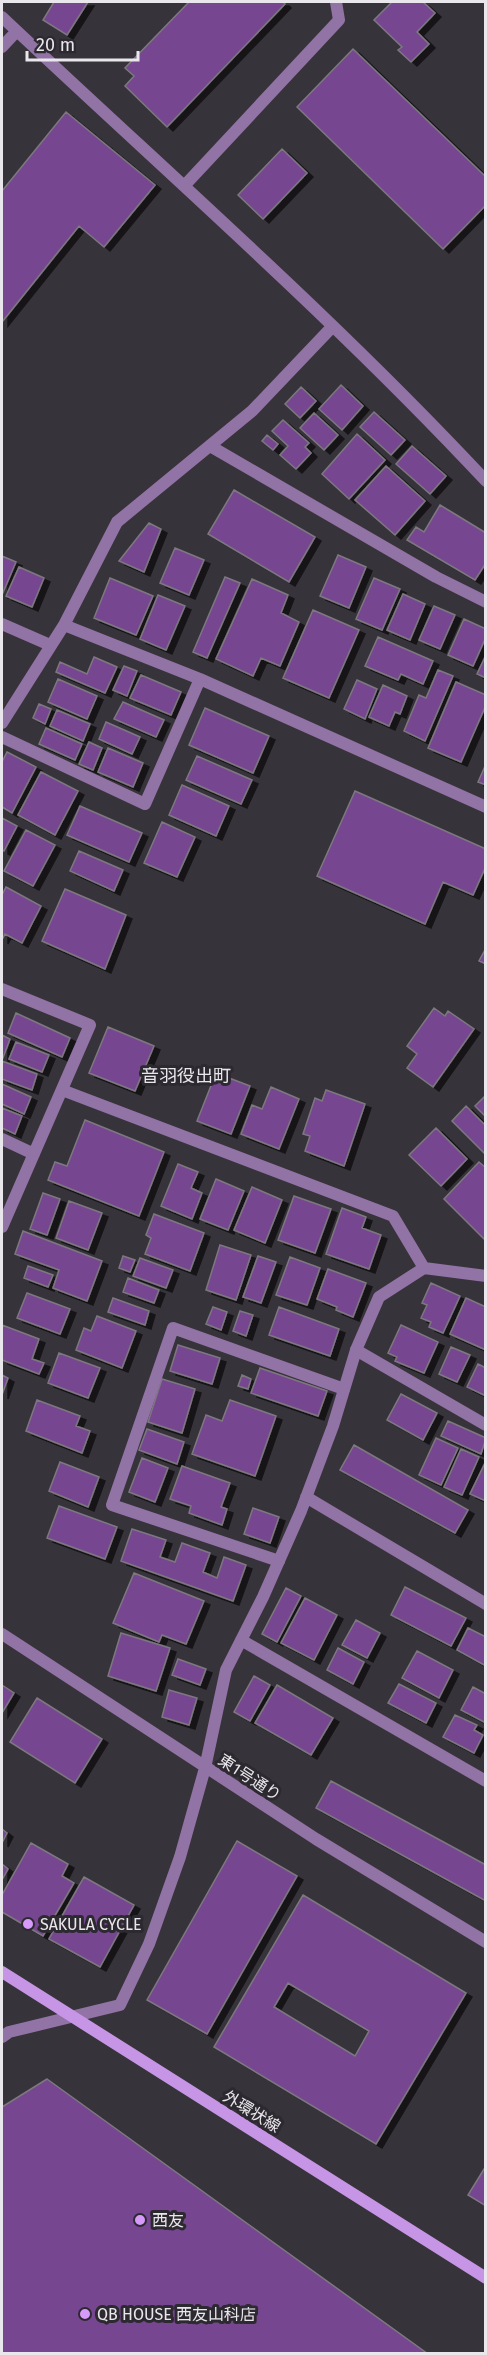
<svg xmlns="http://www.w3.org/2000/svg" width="487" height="2355" viewBox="0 0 487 2355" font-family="'Fira Sans','Noto Sans JP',sans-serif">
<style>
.building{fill:#764790;stroke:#7d7880;stroke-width:1.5;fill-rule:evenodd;filter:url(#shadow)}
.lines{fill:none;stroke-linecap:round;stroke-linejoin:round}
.lane{stroke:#9273a5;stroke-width:12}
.street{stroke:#9273a5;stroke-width:12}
.secondary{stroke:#c795e5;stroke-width:12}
.poi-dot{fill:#d69bfa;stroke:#2d2930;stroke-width:2}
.labels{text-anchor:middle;stroke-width:6;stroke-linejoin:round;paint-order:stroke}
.street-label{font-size:16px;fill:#eae7ec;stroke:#2d2930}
.poi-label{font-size:16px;fill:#eae7ec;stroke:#2d2930;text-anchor:start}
.neighbourhood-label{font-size:18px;fill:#eae7ec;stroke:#2d2930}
</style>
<defs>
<filter id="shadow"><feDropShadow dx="6" dy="4" stdDeviation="0" flood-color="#0009"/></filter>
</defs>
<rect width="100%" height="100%" fill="#37333a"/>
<path class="building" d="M54,2h34l-21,33 -24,-15z
M189,2h94l2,2 -118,123 -42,-41 9,-10 -9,-8z
M392,2h31l12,11 -18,19 12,12 -18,18 -13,-12 4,-3 -28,-27z
M353,49l133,128v28l-43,44 -146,-142z
M66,112l89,73 -51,62 -25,-21 -77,96v-131z
M282,149l25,24 -44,46 -25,-24z
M341,385l22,21 -21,24 -23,-21z
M301,387l15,14 -16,17 -15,-14z
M374,412l31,28 -14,15 -31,-28z
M314,413l24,22 -14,15 -24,-22z
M283,420l26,23 -4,4 6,6 -15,16 -16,-14 8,-9 -16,-15z
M357,434l28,26 -36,39 -27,-25z
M267,435l11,9 -5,6 -11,-9z
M412,446l34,30 -16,18 -34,-30z
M386,466l39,35 -30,34 -40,-35z
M234,490l81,47 -26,45 -81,-48z
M440,505l46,28v30l-11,17 -68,-40 9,-13 8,5z
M149,523l12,6 -17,43 -25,-11z
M175,548l29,12 -15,35 -29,-12z
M338,555l28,12 -17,41 -29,-12z
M2,556l14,6 -14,33z
M19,567l25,11 -12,29 -26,-11z
M225,577l15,6 -33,75 -14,-6z
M110,578l43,18 -17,39 -42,-17z
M374,578l26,11 -18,41 -26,-11z
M252,579l36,16 -7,18 18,9 -19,44 -19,-8 -8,18 -37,-17z
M403,594l22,10 -15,36 -23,-10z
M158,595l27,11 -19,44 -26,-11z
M434,606l21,9 -15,34 -21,-9z
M313,610l46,20 -30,68 -46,-20z
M464,619l22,10v8l-13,29 -25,-11z
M378,637l55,24 -10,23 -22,-10 -3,6 -33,-14z
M486,655v23l-9,-4z
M94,657l23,10 -12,26 -49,-21 4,-10 27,12z
M124,666l13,5 -10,25 -14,-6z
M438,670l15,6 -28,65 -21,-10 15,-36 7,3z
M141,675l40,17 -10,23 -41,-17z
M58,679l39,17 -10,23 -39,-17z
M357,680l20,9 -12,30 -21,-10z
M456,682l30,13v10l-25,57 -33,-14z
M383,685l24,11 -7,18 -5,-2 -6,14 -20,-9z
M123,702l41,18 -8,17 -42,-18z
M39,704l12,5 -6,15 -12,-6z
M205,708l64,28 -16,37 -64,-28z
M57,710l33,14 -7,17 -33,-15z
M106,722l34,15 -8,17 -33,-15z
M46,728l36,16 -7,16 -36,-16z
M89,742l13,6 -9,22 -14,-6z
M108,748l35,15 -10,24 -35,-15z
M7,752l29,15 -24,46 -10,-6v-45z
M197,756l55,24 -11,24 -55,-24z
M486,764v21l-8,-3z
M41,772l37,19 -23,44 -37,-20z
M182,785l47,21 -13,30 -47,-21z
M355,791l131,58v17l-13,29 -30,-13 -18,42 -108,-48z
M80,806l62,27 -13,29 -62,-27z
M2,818l15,8 -13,25 -2,-1z
M162,822l33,15 -18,40 -33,-14z
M26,830l29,15 -22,41 -29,-15z
M79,851l44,19 -9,21 -44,-20z
M6,887l35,19 -19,37 -17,-9 -3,6v-45z
M65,889l61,26 -21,54 -63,-28z
M486,948v16l-7,-3z
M434,1008l11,8 3,-5 26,18 -41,58 -26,-19 10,-14 -10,-8z
M16,1013l54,25 -8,19 -54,-24z
M108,1027l46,19 -19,45 -46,-18z
M2,1035l8,4 -7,19 -1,-1z
M16,1042l33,13 -7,17 -33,-13z
M2,1061l35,13 -5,16 -30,-11z
M216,1073l34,13 -19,48 -34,-13z
M2,1084l29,13 -7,17 -22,-10z
M271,1087l28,12 -20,50 -38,-15 11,-29 10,4z
M326,1090l39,14 -21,62 -39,-15 5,-15 -7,-2 12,-36 7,3z
M486,1095v22l-11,-11z
M466,1106l20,20v29l-34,-34z
M2,1108l20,8 -7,18 -13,-6z
M85,1120l79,32 -25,64 -91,-36 7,-18 12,4z
M436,1128l31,31 -26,27 -32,-31z
M479,1162l7,6v73l-42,-42z
M178,1164l20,8 -7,16 11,5 -10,26 -31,-13z
M216,1179l28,12 -16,39 -28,-11z
M252,1187l30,13 -17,43 -31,-13z
M43,1193l17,6 -13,36 -17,-6z
M294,1196l37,13 -16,44 -37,-13z
M69,1201l33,12 -14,37 -32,-12z
M342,1208l24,9 -4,11 19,7 -12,34 -43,-15z
M154,1214l50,19 -14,38 -45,-17 6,-16 -5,-3z
M23,1231l79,30 -15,40 -34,-13 6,-18 -44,-16z
M220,1245l31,10 -15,45 -30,-10z
M123,1256l12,4 -5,12 -11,-4z
M258,1256l18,6 -15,41 -18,-6z
M290,1257l30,11 -13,37 -31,-10z
M140,1258l33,12 -7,18 -33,-12z
M28,1266l25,9 -5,12 -24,-9z
M328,1269l38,14 -13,34 -17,-7 1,-3 -20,-8z
M128,1278l31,12 -5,13 -31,-11z
M431,1283l29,13 -17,37 -14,-6 2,-5 -10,-4 6,-13 -5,-2z
M27,1293l43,16 -10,25 -43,-16z
M113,1298l36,13 -4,14 -37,-13z
M466,1298l20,9v43l-36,-16z
M213,1307l14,5 -6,18 -15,-6z
M279,1307l60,22 -9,27 -61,-21z
M240,1311l13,4 -7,21 -13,-5z
M97,1316l39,15 -14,37 -46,-18 8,-22 7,3z
M2,1325l37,14 -7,20 12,4 -5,11 -37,-14z
M401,1325l37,17 -14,31 -29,-12 2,-4 -9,-4z
M178,1345l42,13 -8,26 -42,-13z
M451,1347l19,8 -13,27 -18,-8z
M59,1353l41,15 -12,30 -40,-15z
M478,1364l8,4v28l-19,-9z
M260,1368l67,23 -9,25 -67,-23z
M2,1375l6,3 -6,17z
M242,1375l9,4 -3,10 -10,-3z
M162,1379l33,10 -13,44 -34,-11z
M401,1394l36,19 -14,27 -36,-20z
M37,1400l43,16 -4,10 14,5 -8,22 -56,-22z
M230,1400l46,16 -21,60 -63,-22 14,-39 16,6z
M448,1421l38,17 -5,16 -40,-18z
M147,1429l37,13 -7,22 -38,-14z
M436,1438l22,10 -17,37 -22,-10z
M354,1445l114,65 -13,23 -115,-63z
M461,1449l18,8 -17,38 -18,-8z
M142,1458l26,10 -13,34 -26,-10z
M486,1461v40l-16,-7z
M60,1462l39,15 -11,30 -39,-16z
M182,1466l48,17 -9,24 6,2 -5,16 -33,-12 2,-7 -21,-7z
M59,1506l58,21 -12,32 -58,-21z
M253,1508l26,9 -9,26 -26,-9z
M132,1529l34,11 -6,17 15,5 7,-19 28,10 -7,19 14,6 7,-21 22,8 -13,36 -112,-40z
M134,1573l70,28 -18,43 -24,-9 -3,7 -46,-19z
M405,1587l61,31 -15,28 -60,-31z
M286,1588l15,8 -24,46 -15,-8z
M305,1598l32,17 -23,45 -33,-17z
M356,1620l24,13 -13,25 -25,-13z
M468,1628l18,9v29l-29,-16z
M121,1633l49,15 -14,43 -48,-15z
M338,1648l26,14 -11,22 -26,-14z
M417,1651l36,19 -14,28 -37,-20z
M178,1659l28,10 -6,16 -28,-10z
M254,1676l16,9 -20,36 -16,-9z
M399,1684l37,19 -10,20 -38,-20z
M2,1685l12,8 -12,20z
M277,1685l56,33 -22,37 -56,-32z
M473,1687l13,7v29l-25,-13z
M169,1690l28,8 -8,27 -27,-8z
M37,1698l65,41 -27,44 -65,-41z
M455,1715l22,10 -3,5 9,5 -9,18 -31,-16z
M331,1781l155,84v36l-170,-93z
M2,1829l5,4 -5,10z
M237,1841l60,35 -90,158 -60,-34z
M31,1843l37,21 -6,12 12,7 -31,53 -41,-24v-17z
M2,1864l6,5 -6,11z
M84,1877l50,28 -34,62 -51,-28z
M303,1895l163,98 -90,151 -162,-97zM288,1983l81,48 -14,25 -81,-49z
M47,2079l381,275h-426v-247z
M486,2166v40l-18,-11z"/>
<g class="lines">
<path class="lane" d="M356,1350l130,75
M279,1561l-167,-56 61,-177 171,61"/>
<path class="street" d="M2,17c162,153 331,300 484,464
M2,47l14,-15
M185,185l154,-165 -3,-18
M210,446l226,131 50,25
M2,624l48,21
M64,625l136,54 286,128
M2,723l62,-98 53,-103 135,-111 81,-85
M2,737l143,67 55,-125
M2,989l88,36 -88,202
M62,1090l331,126 31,52
M2,1139l32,15
M306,1497l180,107
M2,1634l314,205 170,103
M241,1640l245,141
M2,2037l7,-5 111,-27 29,-61 31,-87 25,-89 21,-98 37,-73 38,-86 32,-85 23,-76 23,-53 45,-29 62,8"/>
<path class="secondary" d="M2,1972l484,306"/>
</g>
<g class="poi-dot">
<circle cx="28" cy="1924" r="6"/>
<circle cx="140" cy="2220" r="6"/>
<circle cx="85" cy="2314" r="6"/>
</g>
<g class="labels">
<g class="street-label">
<text transform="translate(250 1777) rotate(33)" y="6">東1号通り</text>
<text transform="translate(252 2111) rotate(32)" y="6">外環状線</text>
</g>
<g class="poi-label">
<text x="40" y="1930">SAKULA CYCLE</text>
<text x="152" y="2226">西友</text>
<text x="97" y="2320">QB HOUSE 西友山科店</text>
</g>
<g class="neighbourhood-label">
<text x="186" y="1082">音羽役出町</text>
</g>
</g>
<rect width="487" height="2355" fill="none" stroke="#eae7ec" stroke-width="6"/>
<path d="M27 51v9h111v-9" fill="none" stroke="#eae7ec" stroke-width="3"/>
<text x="36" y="51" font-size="18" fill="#eae7ec" stroke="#2d2930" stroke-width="4.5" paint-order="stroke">20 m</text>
</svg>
